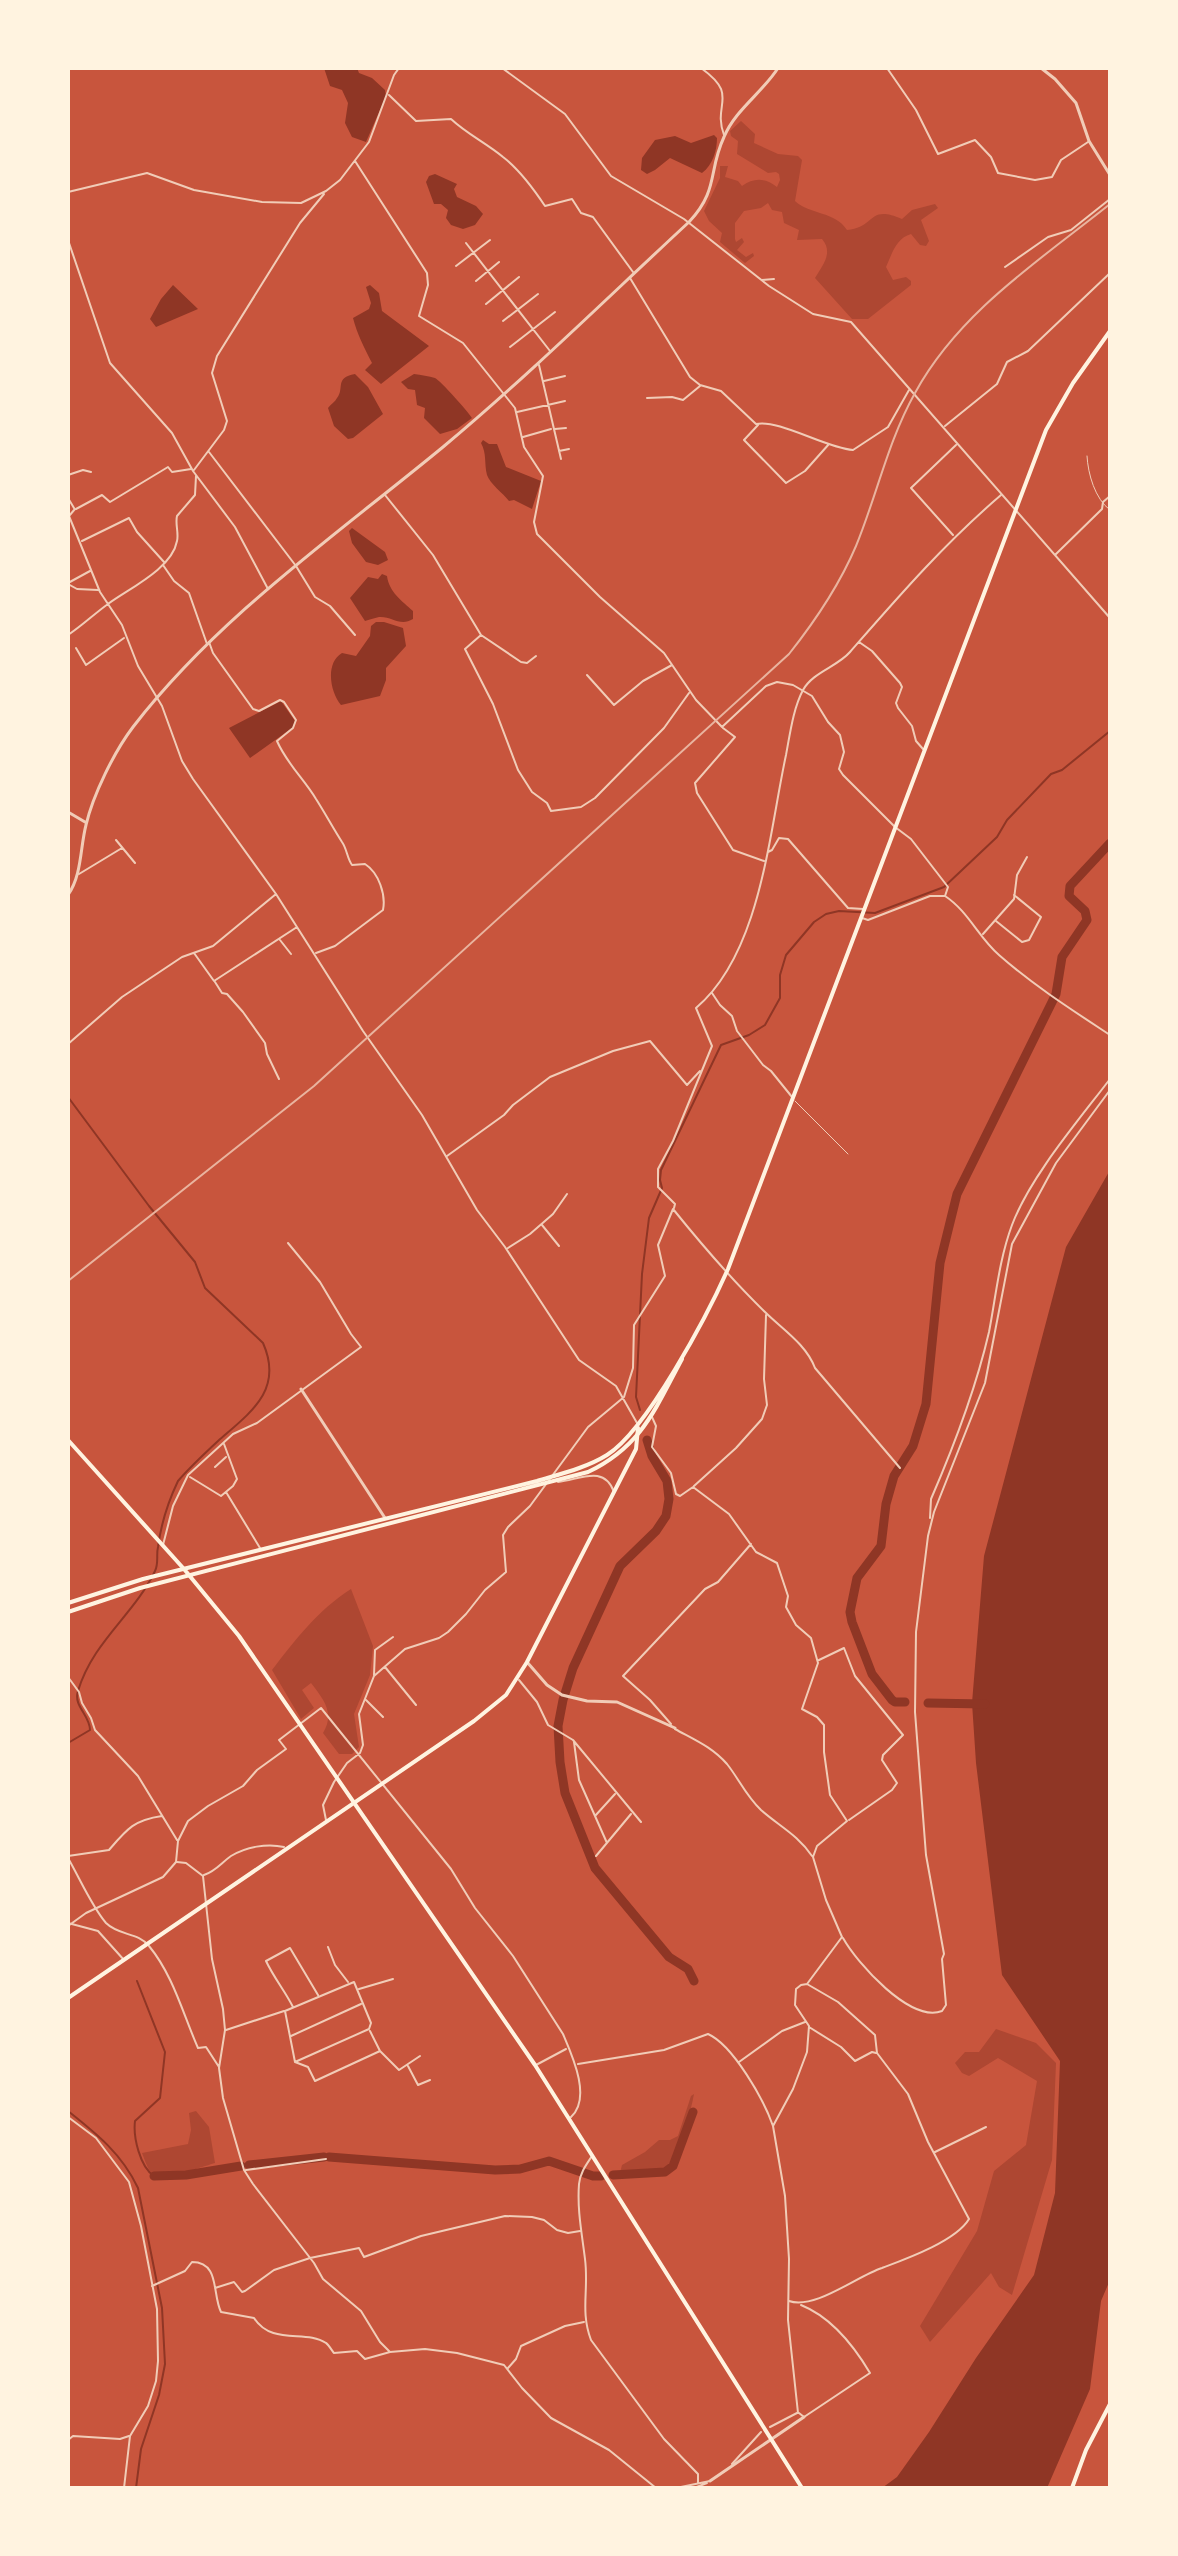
<svg xmlns="http://www.w3.org/2000/svg" width="1178" height="2556" viewBox="0 0 1178 2556" font-family="'Crimson Pro',serif">
<style>
.green{fill:#ae4732}
.water{fill:#8f3625}
.lines{fill:none;stroke-linecap:round;stroke-linejoin:round}
.stream{stroke:#8f3625;stroke-width:2}
.river{stroke:#8f3625;stroke-width:9}
.service{stroke:#f1ccb7;stroke-width:1}
.minor{stroke:#f1ccb7;stroke-width:2}
.tertiary{stroke:#f1ccb7;stroke-width:3}
.primary{stroke:#fff3e0;stroke-width:4}
.trunk{stroke:#fff3e0;stroke-width:4}
.rail{stroke:#e9b49f;stroke-width:2}
</style>
<rect width="100%" height="100%" fill="#c8553d"/>
<path class="green" d="M741,121l14,13 -1,9 24,11 20,2 4,4 -7,41c15,14 40,10 52,29 29,-2 20,-26 55,-11l10,-9 23,-6 3,4 -17,12 8,21 -3,5 -6,-1 -9,-11c-15,4 -19,20 -25,33l7,13 13,-3 5,4v4l-43,34h-16l-37,-41c7,-12 19,-25 7,-39l-25,1 2,-10 -15,-7 -2,-11 -10,-2 -4,-7 -7,5 -17,3 -9,12v16l1,3 6,-4 2,4 -7,8 9,7 7,-4 1,3 -9,7 -25,-21 2,-9 -13,-12 -5,-10 16,-33v-12h8l-3,11 13,4 4,5c12,-9 24,-8 35,1l3,-7 -1,-6 -3,-2 -8,1 -31,-19 1,-13 -7,-5 -1,-5z
M351,1589l22,57 -3,29 -16,39 5,33 -7,7h-13l-16,-21c12,-20 1,-33 -12,-50l-9,7 12,18 -13,11 -29,-49c23,-30 46,-60 79,-81z
M996,2029l40,14 20,20 -4,97 -40,135 -13,-8 -8,-14 -61,69 -10,-16 57,-95 17,-60 32,-26 11,-64 -39,-23 -29,18 -7,-3 -7,-10 10,-11h14z
M694,2094c-3,17 -17,72 -34,77 -12,3 -28,1 -40,2l2,-8 23,-13 14,-12h11l8,-4 13,-40z
M196,2111l13,16 6,36c-13,4 -54,19 -65,8 -3,-4 -6,-13 -8,-18l46,-9 3,-14 -2,-17z"/>
<path class="water" d="M324,68h33l2,5 13,5 13,12 1,6 -20,46 -14,-5 -7,-14 3,-20 -6,-13 -12,-4z
M714,135l3,3c0,12 -4,27 -15,35l-32,-15 -15,12 -8,4 -6,-4 1,-12 13,-18 20,-4 16,7z
M435,174l22,10 -3,5 3,8 19,9 7,8 -8,11 -12,4 -12,-4 -5,-7 2,-8 -7,-6h-7l-8,-22 3,-6z
M173,285l25,24 -42,18 -6,-8 11,-20z
M370,285l9,8 3,18 47,35 -48,38 -16,-14 7,-7c-8,-16 -15,-29 -19,-45l16,-9 2,-6 -5,-16z
M355,374l13,13 15,27 -30,24 -5,1 -14,-13 -6,-18c3,-4 7,-6 9,-10 8,-10 -3,-20 18,-24z
M414,374c7,1 15,2 21,4 5,2 35,36 37,40l-15,11 -17,5 -16,-16 1,-10 -8,-3 -2,-15 -7,-1 -7,-7z
M483,440l6,4h8l9,23 35,14 -9,28 -18,-9 -5,1c-6,-8 -19,-17 -22,-26 -3,-12 0,-21 -6,-32z
M352,528l33,24 3,8 -10,5 -12,-3 -14,-19 -3,-12z
M382,574l5,2c2,16 15,25 26,35v8c-13,8 -21,-3 -34,-2 -5,1 -10,3 -14,4l-15,-23 18,-21 10,2z
M376,622h8l19,6 3,18 -20,22v12l-6,16 -39,9c-11,-13 -16,-42 1,-52l14,3 14,-20 1,-10z
M281,701l14,20 -3,7 -42,30 -21,-30z
M1110,1170v1110l-9,21 -11,88 -43,99h-165l15,-11 32,-45 47,-74 58,-83 21,-82 5,-132 -58,-86 -26,-212 -4,-60 12,-147 82,-309z"/>
<g class="lines">
<path class="stream" d="M68,1097l81,109 46,56 10,26 58,55c21,47 -13,70 -45,98 -14,13 -28,26 -40,40 -10,21 -17,43 -20,66 -2,8 1,16 -3,24 -21,44 -62,70 -77,120 -5,15 12,24 12,39l-22,13
M640,1410l-4,-13 6,-123 7,-56 13,-30 -2,-8 1,-10 60,-125 28,-10 16,-10 15,-27v-23l6,-20 28,-33 12,-8 13,-3 36,2 69,-26 53,-50 10,-17 44,-46 11,-4 48,-39
M137,1981l28,71 -5,46 -25,23c-2,16 5,46 19,55
M68,2111c29,23 54,43 70,77l24,120 3,56 -6,31 -18,54 -5,39"/>
<path class="river" d="M647,1440l5,16 15,25 2,18 -3,17 -10,15 -36,35 -47,102 -10,32 -5,26 2,36 5,31 30,75 74,89 19,12 6,12
M905,1702h-10l-3,-2 -20,-26 -20,-52 -2,-10 7,-34 24,-32 5,-42 8,-28 19,-30 13,-42 14,-141 17,-69 99,-200 6,-37 25,-37 -2,-9 -16,-15 1,-10 40,-43
M928,1703l57,1
M329,2157l166,13 25,-1 29,-8 44,15h8
M249,2165l75,-8
M613,2175l52,-3 8,-6 20,-54
M154,2176l32,-1 55,-9"/>
<path class="service" d="M1087,456c1,18 8,43 23,54
M795,1101l53,53"/>
<path class="minor" d="M502,68l63,46 46,62 73,43 85,67 44,28 38,8 259,296
M701,68c39,28 11,35 23,67
M887,68l29,42 22,44 37,-14 16,17 7,16 37,7 17,-3 9,-17 27,-18
M389,95l27,26 35,-2c16,15 35,24 52,38 17,13 30,31 42,49l27,-7 9,14 12,4 40,55
M355,161l72,112 1,12 -9,31 44,27 52,65 9,39 19,29 -9,46 3,12 63,63 64,56 32,47 26,27 44,-41 11,-4 16,3 19,11 16,26 12,13 4,17 -5,17 4,6 52,52 16,12 37,48 -3,9
M68,192l79,-19 47,17 68,12 39,1 25,-12 14,-11 29,-38 25,-67 5,-7
M68,240l42,123 62,70 21,38 42,56 33,62
M466,243l84,108
M456,266l34,-26
M1005,267l43,-30 23,-7 39,-31
M630,278l60,99 10,8 21,6 35,33c23,-5 70,24 97,26l35,-23 21,-37
M762,280l12,-1
M476,281l23,-19
M486,304l33,-27
M503,321l35,-27
M510,347l45,-35
M539,365l22,94
M544,381l21,-5
M647,398l25,-1 11,3 17,-14
M517,412l48,-11
M758,425l-14,15 42,43 19,-12 24,-27
M945,426l52,-42 10,-22 21,-11 82,-78
M555,429l11,-1
M523,437l28,-8
M559,451l10,-2
M209,452l87,114 19,31 15,9 25,29
M194,470l30,-40 3,-9 -15,-48 5,-17 83,-133 24,-29
M68,475l15,-5 8,2
M385,495l48,60 48,80 -16,14 28,55 25,66 14,22 15,11 4,8 30,-4 14,-9 69,-70 25,-35
M68,498l6,10
M75,509l-6,7 31,76 22,33 16,41 24,40 20,55 11,18 83,115 87,137 59,84 55,95 28,37 74,113 37,26 21,37
M76,509l26,-14 8,7 58,-35 4,5 19,-3
M953,535l-42,-47 45,-43
M82,541l47,-23 8,14 27,30
M1056,554l46,-45 1,-7 7,-6
M163,565l11,16 15,12 18,51
M68,583l22,-12
M68,584l9,5 21,1
M68,635c15,-10 26,-21 40,-31 20,-15 64,-35 69,-63 2,-8 -2,-17 0,-25l18,-21 1,-19
M481,635l40,27 6,1 9,-7
M209,642l4,11 40,56 6,2 21,-11 4,2 12,18 -3,8 -16,13c10,23 27,38 39,58 9,14 17,29 26,43 5,7 5,16 10,23l13,-1c14,9 21,31 18,46l-48,36 -19,7
M859,642l13,9 28,32 2,4 -6,16 2,5 14,18 4,15 7,8
M76,648l10,17 38,-27
M587,675l27,30 29,-24 29,-16
M723,728l12,9 -40,46 2,10 36,57 31,11
M116,840l19,23
M768,852l4,-2 7,-12 9,1 60,69 15,1
M79,874l43,-26
M862,918l6,2 62,-24h15c23,15 34,42 54,59 34,30 73,55 111,80
M996,921l26,21 7,-2 12,-23 -27,-22
M983,934l31,-35 3,-24 10,-18
M280,940l11,14
M194,953l20,28 83,-54
M215,982l7,11 5,1 16,18 22,31 2,11 12,25
M712,993l8,12 12,11 5,15 26,34 8,6 21,26
M68,1044l54,-47 60,-40 31,-11 63,-52
M447,1156l57,-41 9,-10 37,-28 63,-26 37,-10 37,44 13,-14
M674,1208l1,-4 -17,-17v-18l15,-28 39,-95 -16,-38c65,-55 73,-175 90,-253 4,-21 7,-46 17,-65 10,-18 34,-23 47,-38 49,-56 94,-108 151,-157
M542,1225l17,21
M508,1248l22,-14 23,-20 14,-20
M652,1417l4,9 -4,21 19,26 5,21 4,2 13,-9 36,27 27,38 21,11 11,33 -2,11 10,18 15,13 7,25 -16,46 15,8 7,8v27l6,43 17,26 -30,25 -4,11 13,43 16,37 -35,47 -6,1 -5,4 -1,16 14,21 -2,26 -14,37 -20,37 12,70 4,63 -1,61 10,93
M215,1467l11,-10
M190,1477l31,19 12,-10 4,-7 -13,-35
M558,1482c21,-2 46,-18 56,10
M694,1486l42,-38 26,-29 5,-14 -3,-26 2,-64
M226,1492l34,56
M930,1518l1,-19c23,-53 45,-111 58,-167 7,-36 10,-72 23,-107 18,-48 66,-104 98,-146
M163,1545l10,-39 15,-31 45,-41 24,-11 104,-76 -10,-13 -31,-52 -32,-39
M819,1660l25,-12 11,28 48,59 -20,20 -1,5 15,23 -5,7 -43,30
M385,1667l31,38
M374,1675l1,-25 18,-13
M68,1677l11,15 3,11 9,15 4,12 43,46 39,64
M519,1680l18,22 11,23 25,15 68,82
M366,1700l17,17
M671,1724l-21,-24 -27,-24 82,-87 13,-7 33,-38
M675,1729c20,11 37,18 52,35 12,15 19,32 34,46 18,16 37,25 51,46
M574,1742l5,38 28,63
M595,1816l20,-22
M326,1820l-3,-15 11,-23 13,-19 13,-10 3,-8 -4,-31 15,-38 31,-27 34,-11 9,-6 18,-18 19,-24 21,-18 -3,-37 5,-8 22,-21 58,-79 36,-30 9,-29 1,-43 31,-49 -7,-31 15,-36c29,36 59,71 92,103 17,17 41,32 50,56l85,100
M68,1856l41,-6c18,-21 25,-30 53,-34
M596,1856l35,-42
M68,1858c11,19 24,49 38,65 13,13 32,9 43,23 24,29 34,68 49,102l8,-1 13,20
M177,1862l9,1 17,13 9,83 11,50 2,21 -6,38 4,30 21,72 9,14 61,79 9,16 38,32 19,31 10,10
M204,1875c12,-4 17,-12 27,-19 15,-9 36,-13 53,-9
M68,1923l30,8 26,29
M68,1926l18,-13 77,-36 13,-15 2,-21 10,-20 20,-15 35,-20 14,-16 29,-21 -7,-9 42,-32 130,161 24,39 38,48 50,78c9,21 29,64 8,83
M843,1938c14,25 67,85 99,73l4,-6 -4,-46 2,-5 -18,-99 -11,-143 1,-80 12,-96 6,-24 51,-129 27,-139 44,-81 54,-73
M328,1947l7,18 13,17
M354,1982l17,41 -2,6 -74,33 -10,-51z
M359,1989l34,-10
M293,2007c-8,-16 -19,-29 -27,-46l24,-13 28,47
M809,2027l32,20 14,14 17,-9 4,1
M226,2030l58,-19
M370,2031l10,20 19,19 21,-14
M291,2036l70,-32
M295,2062l13,5 7,14 65,-30
M739,2062l43,-31 23,-9
M578,2064l86,-14 44,-16c25,11 56,66 65,92
M536,2065l30,-16
M408,2066l10,19 12,-5
M68,2117l28,21 33,44 12,44 16,83 1,52 -2,20 -8,25 -18,30 -6,52
M935,2152l51,-25
M592,2156c-6,9 -12,17 -13,28 -2,26 3,50 6,75 4,31 -5,52 6,81l73,99 34,35v9
M246,2170l80,-11
M152,2286l33,-15 7,-9c28,0 20,32 29,50l33,6c18,28 52,11 72,25 2,1 7,9 8,10l23,-2 8,8 25,-7 35,-3 32,4 47,12 18,23 29,30 58,32 47,38
M215,2288l19,-6 8,10 3,-1 29,-21 36,-12 49,-10 5,9 57,-21 84,-20 27,1 12,3 13,10 11,3 12,-2
M789,2301c26,9 68,-25 93,-33 24,-9 74,-27 87,-49l-41,-77 -20,-48 -31,-41 -2,-18 -37,-33 -31,-18
M508,2368l8,-9 5,-13 44,-20 19,-4
M799,2413l5,4 66,-44c-16,-27 -39,-56 -69,-68
M770,2427l27,-14
M68,2440l5,-4 47,3 9,-3
M732,2464l29,-32
M676,2488l34,-7
M694,2488l13,-5"/>
<path class="tertiary" d="M1041,68l14,11 21,24 13,38 21,34
M68,812l17,10
M68,895c14,-20 12,-47 18,-70 7,-30 28,-73 47,-98 86,-111 202,-191 310,-280 85,-71 164,-149 246,-225 30,-32 19,-51 35,-85 11,-27 39,-45 54,-69
M301,1389l84,129
M527,1662l20,23 15,10 25,6 30,1 58,26
M710,2481l94,-64"/>
<path class="primary" d="M68,1440l116,129
M68,1998l406,-277 32,-26 21,-33 109,-213 2,-21
M1072,2488l14,-38 24,-46"/>
<path class="trunk" d="M184,1569l55,67 296,429 267,423
M68,1603l75,-24 394,-98c23,-7 49,-13 70,-26 40,-25 101,-141 121,-186l318,-839 27,-47 37,-52
M68,1612l72,-24 448,-116c54,-26 67,-63 94,-113"/>
<path class="rail" d="M68,1281l246,-195 475,-432c27,-34 50,-68 67,-108 21,-51 32,-105 59,-153 44,-81 125,-133 195,-189"/>
</g>
<rect width="1178" height="2556" fill="none" stroke="#fff3e0" stroke-width="140"/>
</svg>
